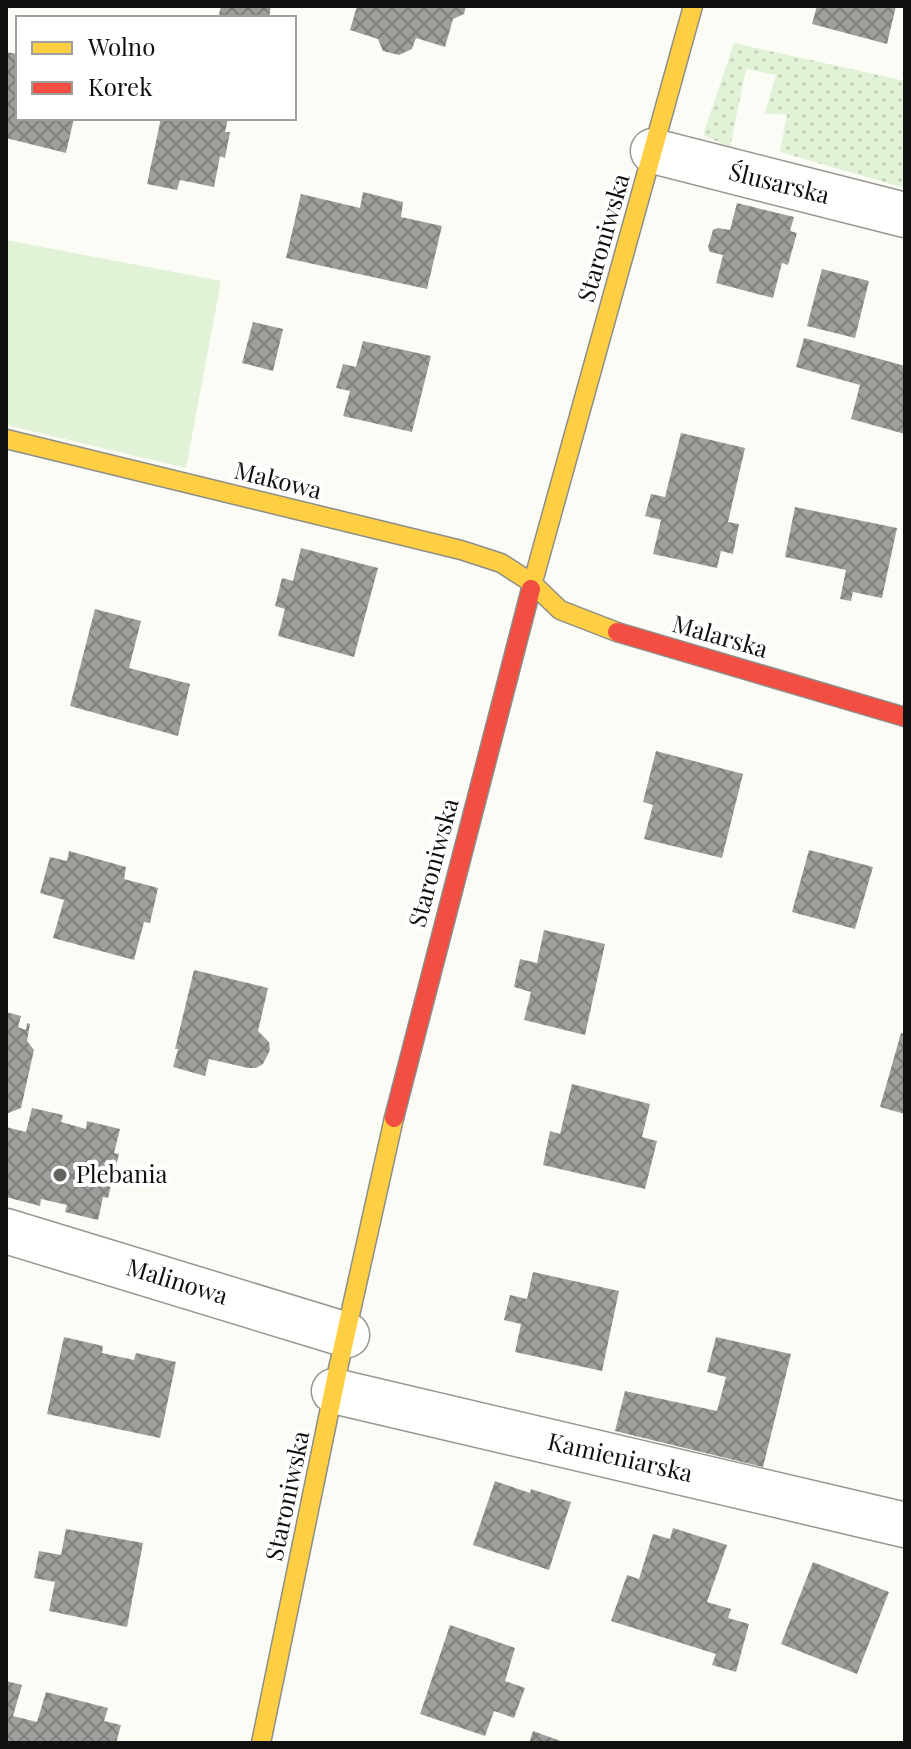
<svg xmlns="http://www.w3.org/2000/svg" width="911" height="1749" viewBox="0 0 911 1749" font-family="'Playfair Display',serif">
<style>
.grass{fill:url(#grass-dots)}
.garden{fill:#e1f2d6}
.building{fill:url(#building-cross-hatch)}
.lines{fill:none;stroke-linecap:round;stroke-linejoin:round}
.street-casing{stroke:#969694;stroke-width:47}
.slow-casing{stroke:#8d8d8a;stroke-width:21}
.jam-casing{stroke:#8d8d8a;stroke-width:21}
.street{stroke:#fffffe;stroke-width:44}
.slow{stroke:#ffcf43;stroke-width:18}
.jam{stroke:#f24e42;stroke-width:18}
.poi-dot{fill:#636360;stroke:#fff;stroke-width:3}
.labels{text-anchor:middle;stroke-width:8;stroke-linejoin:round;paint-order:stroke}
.street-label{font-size:24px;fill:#101010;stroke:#fff}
.poi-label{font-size:24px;fill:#101010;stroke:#fff;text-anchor:start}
</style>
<defs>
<pattern id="grass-dots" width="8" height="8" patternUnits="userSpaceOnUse" patternTransform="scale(2)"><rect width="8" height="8" fill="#e1f2d6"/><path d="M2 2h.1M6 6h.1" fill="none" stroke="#c0ceb7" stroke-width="1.8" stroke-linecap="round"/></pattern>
<pattern id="building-cross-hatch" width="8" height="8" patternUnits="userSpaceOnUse" patternTransform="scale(2)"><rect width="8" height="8" fill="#a09e9b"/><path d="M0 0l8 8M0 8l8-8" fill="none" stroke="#817f7d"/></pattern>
</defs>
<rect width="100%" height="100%" fill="#fcfcf6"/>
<path class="grass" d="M734,43l171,38v107l-125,-36 7,-37 -22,-2 11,-38 -30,-6 -16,78 -27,-12z"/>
<path class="garden" d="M6,240l215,41 -35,187 -180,-43z"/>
<path class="building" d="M221,6h50l-2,12h-51z
M357,6h109l-2,8 -11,5 -8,28 -29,-9 -4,11 -13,6 -16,-4 -5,-12 -28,-9z
M817,6h79l-9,38 -75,-20z
M6,52l12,2v64h56l-8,35 -60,-15z
M161,118h67l-3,14h5l-5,26 -5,-2 -6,31 -34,-7 -3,10 -30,-6z
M363,192l40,10 -2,15 41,9 -15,63 -141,-31 15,-64 59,14z
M737,203l57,14 -4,14 7,2 -9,32 -6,-2 -9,35 -57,-15 7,-28 -13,-3 -2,-5 5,-17 5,-2 12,2z
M822,269l47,12 -14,57 -48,-12z
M253,322l30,7 -10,42 -31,-8z
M804,338l101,28v68l-54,-15 9,-34 -64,-18z
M363,341l68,15 -19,76 -69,-16 7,-25 -14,-3 7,-24 13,3z
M681,433l64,15 -17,74 11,2 -6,30 -12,-3 -4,17 -64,-14 8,-34 -16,-4 6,-22 14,3z
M795,507l102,21 -15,70 -29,-6 -2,9 -11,-2 6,-29 -61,-13z
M301,548l77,20 -24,89 -76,-21 7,-27 -10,-3 7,-28 11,3z
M95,609l46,12 -12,47 61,16 -12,52 -108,-30z
M656,751l87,23 -21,84 -78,-19 9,-34 -10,-3z
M809,850l64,17 -18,62 -63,-17z
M69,851l57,16 -2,12 34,9 -8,35 -6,-1 -10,38 -81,-22 11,-38 -24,-7 10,-36 17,4z
M544,930l61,14 -20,91 -61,-15 7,-28 -17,-5 6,-28 17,4z
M194,970l74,18 -10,43 11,11 1,8 -7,14 -7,4h-8l-39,-9 -4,17 -32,-9 5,-18h-3z
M6,1012l15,4 -3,11 8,3 1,-7 3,1 -3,17 7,9 -13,58 -15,6z
M901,1033l4,1v80l-25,-7z
M572,1084l78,20 -8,33 15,4 -12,48 -102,-24 7,-34 10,3z
M32,1108l31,7 -2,7 25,7 1,-8 33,8 -6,24 5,1 -11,44 -5,-1 -5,23 -33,-8 2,-7 -26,-6 -1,7 -34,-9v-70l20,5z
M533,1272l86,19 -17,80 -87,-19 6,-28 -17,-4 6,-25 17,4z
M64,1337l39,9 -1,7 32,7 2,-7 40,9 -16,76 -113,-24z
M716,1337l75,17 -28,113 -148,-36 10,-40 92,20 9,-34 -19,-5z
M495,1481l35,12 1,-4 40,13 -22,68 -76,-25z
M673,1528l54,17 -20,57 24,7 -3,9 21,6 -13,48 -24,-7 4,-11 -105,-33 16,-46 12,4 14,-45 17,5z
M66,1529l77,14 -16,84 -78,-16 6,-29 -21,-4 5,-27 22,4z
M813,1562l76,30 -32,82 -76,-30z
M450,1625l65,23 -10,33 20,7 -11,30 -20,-7 -9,25 -65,-22z
M6,1681l16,4 -9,31 24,6 9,-30 62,16 -4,13 17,4 -5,18h-110z
M533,1731l33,12h-37z"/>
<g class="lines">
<defs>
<path id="street" d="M653,151l252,64
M6,1231l341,104
M334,1391l571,134"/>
<path id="slow" d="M6,439l455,111 40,13 31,20 28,27 57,22
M531,589l162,-583
M261,1743l77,-374 56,-251"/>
<path id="jam" d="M617,632l288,85
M394,1118l137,-529"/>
</defs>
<use href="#street" class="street-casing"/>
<use href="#slow" class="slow-casing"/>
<use href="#jam" class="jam-casing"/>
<use href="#street" class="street"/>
<use href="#slow" class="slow"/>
<use href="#jam" class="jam"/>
</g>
<circle class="poi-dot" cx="60" cy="1175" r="8"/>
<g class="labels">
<g class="street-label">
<text transform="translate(779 184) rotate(14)" y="8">Ślusarska</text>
<text transform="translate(604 238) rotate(-74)" y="8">Staroniwska</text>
<text transform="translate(278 481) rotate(14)" y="8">Makowa</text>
<text transform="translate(720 637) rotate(16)" y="8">Malarska</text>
<text transform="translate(434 863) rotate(-75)" y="8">Staroniwska</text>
<text transform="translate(177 1282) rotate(17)" y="8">Malinowa</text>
<text transform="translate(620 1458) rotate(13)" y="8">Kamieniarska</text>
<text transform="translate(288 1496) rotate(-78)" y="8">Staroniwska</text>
</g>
<g class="poi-label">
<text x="76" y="1183">Plebania</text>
</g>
</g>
<rect width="911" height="1749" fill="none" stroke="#101010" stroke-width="16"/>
<rect x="16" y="16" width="280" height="104" fill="#ffffff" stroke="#9f9f9f" stroke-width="2"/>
<rect x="32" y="42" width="40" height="12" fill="#ffcf43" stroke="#9f9f9f" stroke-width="2"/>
<text x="88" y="56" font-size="24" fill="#101010">Wolno</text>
<rect x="32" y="82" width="40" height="12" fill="#f24e42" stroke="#9f9f9f" stroke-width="2"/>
<text x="88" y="96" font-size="24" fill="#101010">Korek</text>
</svg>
